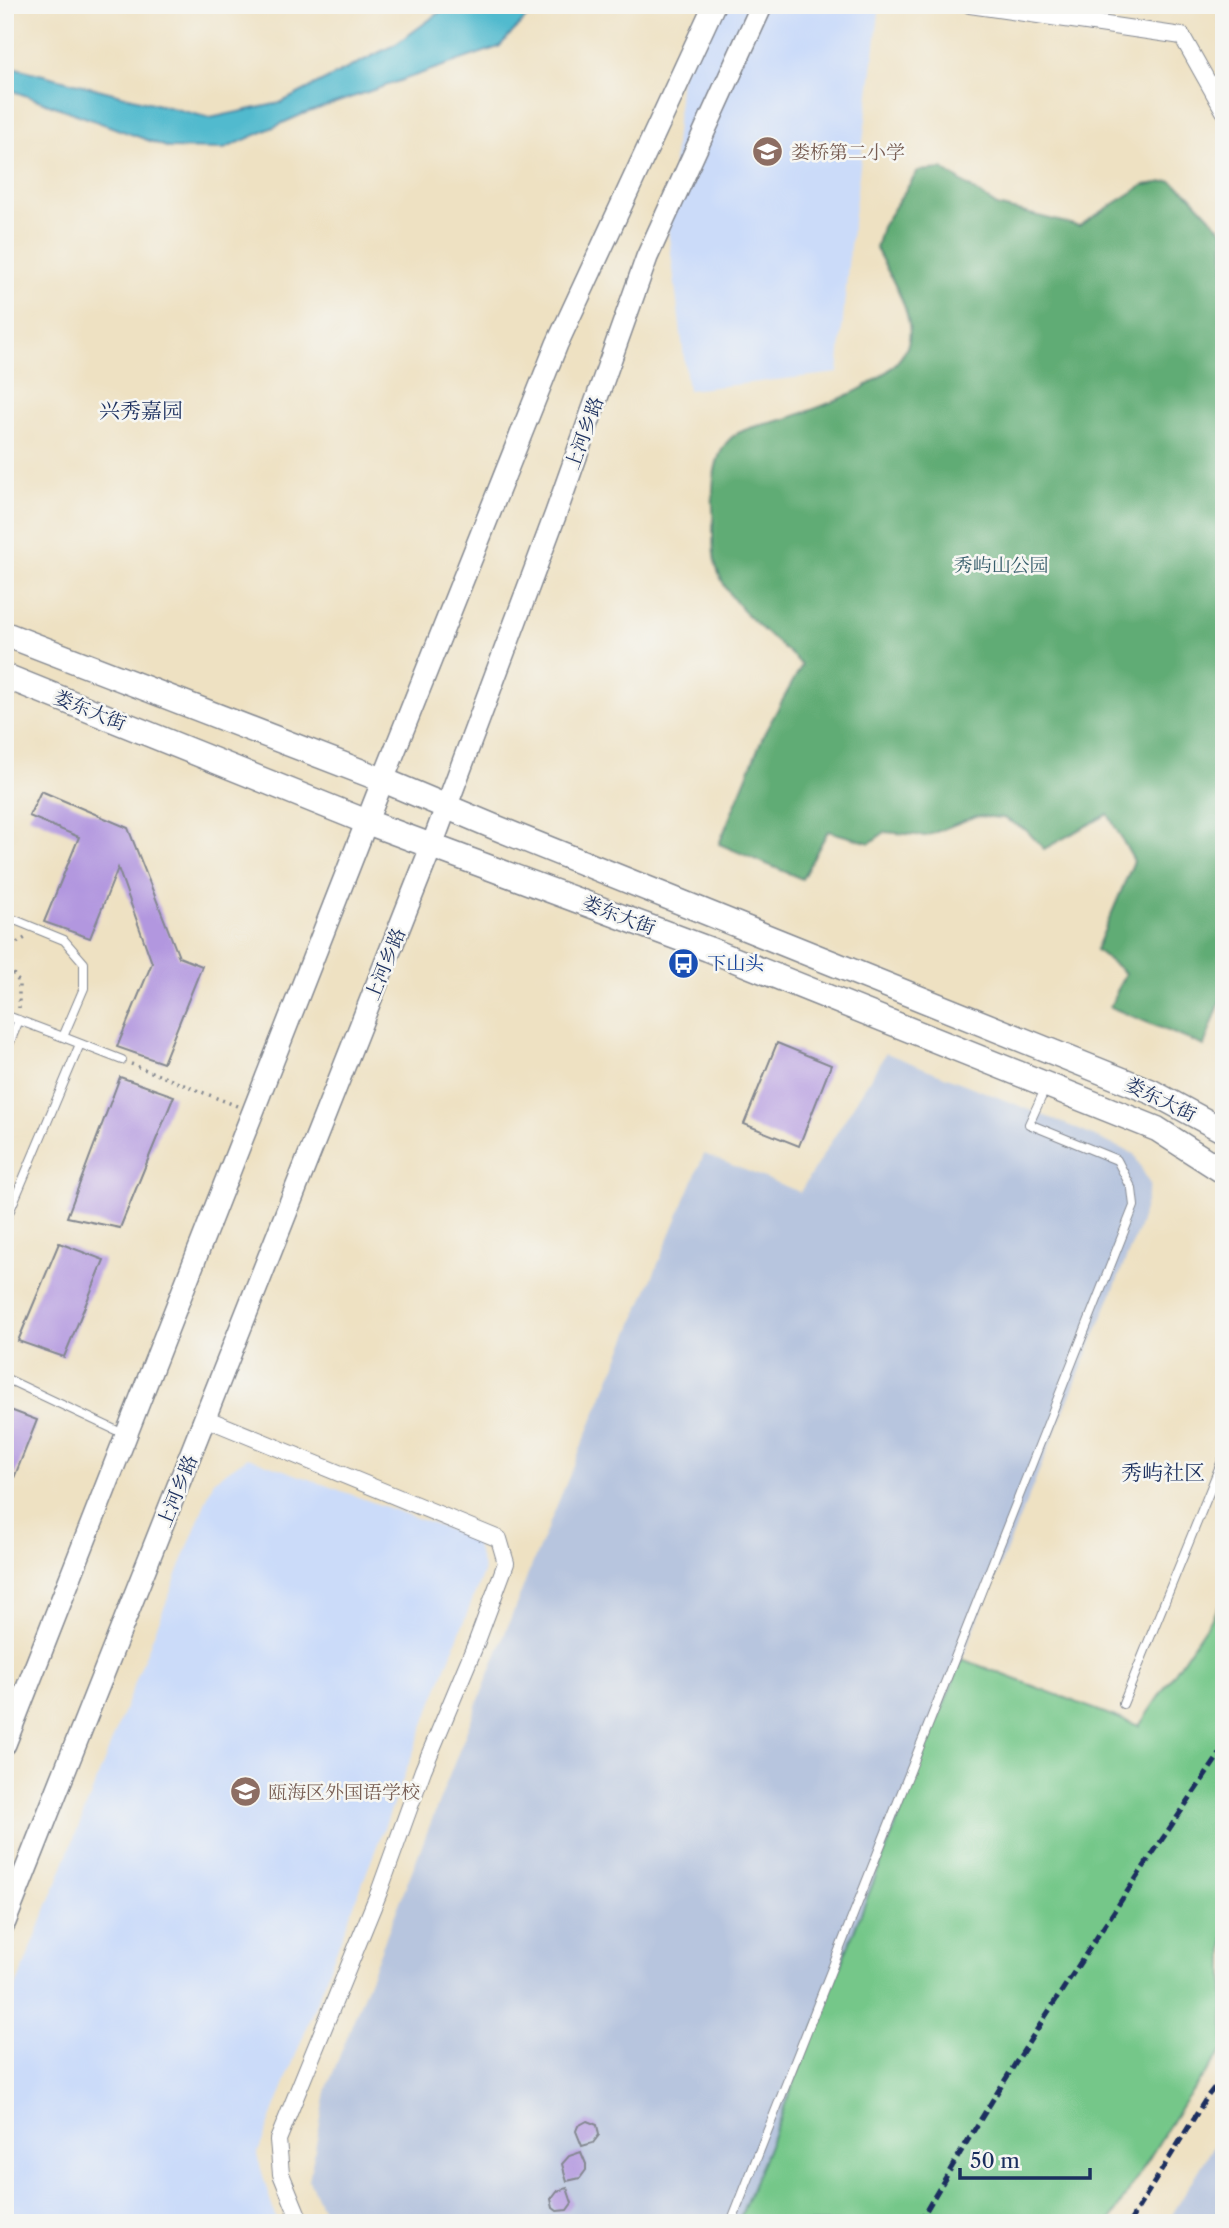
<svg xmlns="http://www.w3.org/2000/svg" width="1229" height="2228" viewBox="0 0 1229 2228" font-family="'Libre Caslon Text','Noto Serif SC',serif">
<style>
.built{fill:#cbdbf9}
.industrial{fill:#b7c5de}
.green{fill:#75c789;stroke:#487b74;stroke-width:2}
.forest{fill:#60ac75;stroke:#3e6e6a;stroke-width:2}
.water{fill:#51bace;stroke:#367496;stroke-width:2}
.building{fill:#b297df}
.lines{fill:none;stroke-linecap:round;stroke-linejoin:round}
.service-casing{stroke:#848890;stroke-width:10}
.minor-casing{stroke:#848890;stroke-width:18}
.secondary-casing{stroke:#848890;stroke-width:24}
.primary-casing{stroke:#848890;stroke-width:27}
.path{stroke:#848890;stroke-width:3.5;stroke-dasharray:2 5;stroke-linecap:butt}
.service{stroke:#fff;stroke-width:8}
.minor{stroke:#fff;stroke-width:16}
.secondary{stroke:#fff;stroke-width:21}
.primary{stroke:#fff;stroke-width:24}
.rail{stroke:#1b2f5e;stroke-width:5;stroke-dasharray:10 5;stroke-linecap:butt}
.labels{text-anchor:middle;stroke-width:5;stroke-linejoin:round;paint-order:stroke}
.education-label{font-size:19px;fill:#785e54;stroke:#f6f6f2;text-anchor:start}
.street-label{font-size:19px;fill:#1b2f5e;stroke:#f6f6f2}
.park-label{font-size:19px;fill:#365d6b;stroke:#f6f6f2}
.transit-label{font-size:19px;fill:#164399;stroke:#f6f6f2;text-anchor:start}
.neighbourhood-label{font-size:21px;fill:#1b2f5e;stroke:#f6f6f2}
</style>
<rect width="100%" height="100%" fill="#f6f6f2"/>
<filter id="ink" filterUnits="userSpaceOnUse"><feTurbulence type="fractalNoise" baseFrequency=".0143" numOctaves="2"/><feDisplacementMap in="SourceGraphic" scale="14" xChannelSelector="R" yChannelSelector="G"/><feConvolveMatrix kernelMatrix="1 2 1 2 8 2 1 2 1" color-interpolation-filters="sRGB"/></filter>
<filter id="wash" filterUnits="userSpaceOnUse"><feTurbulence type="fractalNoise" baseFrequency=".00686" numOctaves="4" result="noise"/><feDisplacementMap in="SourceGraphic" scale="28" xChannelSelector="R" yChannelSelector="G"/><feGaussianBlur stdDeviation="1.57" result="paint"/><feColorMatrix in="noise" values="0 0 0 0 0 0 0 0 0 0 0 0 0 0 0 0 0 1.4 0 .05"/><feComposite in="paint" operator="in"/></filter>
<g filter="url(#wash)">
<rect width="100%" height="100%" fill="#eee1c2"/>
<path class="built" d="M715,5h165l-31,250 -11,118 -150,17 -20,-161 13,-154z
M248,1457l226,82 10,31 -227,585 20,68h-272v-208l209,-535z"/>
<path class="industrial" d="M886,1053l177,70 71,31 16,31 -10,40 -178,434 -224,564h-409l-20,-43 18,-92 200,-511 177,-423 96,38z
M1224,2129v94h-57z"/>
<path class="green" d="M1224,1599v450l-40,53 -75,121h-371l224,-564 177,67z"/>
<path class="forest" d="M943,169l54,37 82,20 65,-41 27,-4 16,11 37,40v759l-20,55 -94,-39 15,-34 -29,-23 38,-89 -26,-47 -64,35 -18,-19 -22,-12 -28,-2 -50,20 -41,-4 -15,11 -42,-12 -26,48 -83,-35 45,-110 38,-69c-30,-30 -73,-56 -86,-99 -5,-17 -2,-40 -3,-58 -1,-22 0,-54 18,-70 14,-12 38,-14 55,-19 36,-13 104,-34 121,-72 12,-28 -19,-73 -31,-99l6,-21 36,-56z"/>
<path class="water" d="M450,5h80l-3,12 -28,30 -196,67 -79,35 -55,-1 -164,-60v-23l205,53 70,-15 116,-59z"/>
<g id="blocks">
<path class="building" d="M41,791l87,37 51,129 23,9 -39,97 -46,-16 35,-84 -34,-95 -28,70 -46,-16 35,-85 -50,-21z
M777,1043l54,22 -32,81 -55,-22z
M120,1077l54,19 -54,132 -53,-11z
M59,1243l45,17 -40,97 -46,-16z
M5,1408l32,12 -31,78h-1z
M587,2121l10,4 2,10 -6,8 -11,3 -6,-15 2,-5z
M581,2152l5,12v6l-6,8 -13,3 -5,-17 7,-8z
M567,2188l5,15 -5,7 -10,1 -4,-3 -2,-9 6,-8z"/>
</g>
</g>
<g filter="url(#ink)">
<use href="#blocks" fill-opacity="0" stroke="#848890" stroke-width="2"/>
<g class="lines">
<defs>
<path id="service" d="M5,916l59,24 20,23v25l-21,49 59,23
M5,1015l58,22
M5,1054l14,-34
M5,1222l75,-178
M5,1378l121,57
M1123,1704l101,-248
M731,2223l403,-1017 -2,-17 -15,-29 -88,-36 17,-37"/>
<path id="minor" d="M970,5l212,31 42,75
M205,1418l294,121 7,24 -29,78 -54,129 -44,122 -101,248 3,34 20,49"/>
<path id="secondary" d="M5,1744l378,-964 174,-436 157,-339
M5,1922l427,-1077 124,-332 91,-256 115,-252"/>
<path id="primary" d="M5,634l378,146 114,48 655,264 72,39
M5,676l362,146 341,127 449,180 67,43"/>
</defs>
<use href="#service" class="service-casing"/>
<use href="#minor" class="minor-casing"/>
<use href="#secondary" class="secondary-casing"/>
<use href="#primary" class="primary-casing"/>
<path class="path" d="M5,950l20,-12
M5,962l14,20v26
M131,1064l106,42"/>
<use href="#service" class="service"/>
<use href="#minor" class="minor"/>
<use href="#secondary" class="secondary"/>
<use href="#primary" class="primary"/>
<path class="rail" d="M919,2223c94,-163 199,-319 305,-475
M1129,2223l78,-126 17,-22"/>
</g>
</g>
<defs>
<symbol id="school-disc" viewBox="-11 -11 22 22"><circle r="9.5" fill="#8d6e63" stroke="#f6f6f2"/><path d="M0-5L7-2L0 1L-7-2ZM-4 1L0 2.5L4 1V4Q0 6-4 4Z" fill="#fff"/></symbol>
<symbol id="bus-disc" viewBox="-11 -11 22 22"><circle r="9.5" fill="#1a4fb4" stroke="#f6f6f2"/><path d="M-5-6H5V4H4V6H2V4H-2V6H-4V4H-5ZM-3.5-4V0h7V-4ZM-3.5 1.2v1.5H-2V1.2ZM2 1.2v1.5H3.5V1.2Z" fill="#fff"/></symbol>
</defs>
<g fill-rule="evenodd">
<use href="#school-disc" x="750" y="134" width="35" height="35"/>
<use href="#bus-disc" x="666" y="946" width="35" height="35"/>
<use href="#school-disc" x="228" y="1774" width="35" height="35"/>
</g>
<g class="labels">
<g class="education-label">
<text x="791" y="159">娄桥第二小学</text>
<text x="268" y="1799">瓯海区外国语学校</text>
</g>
<g class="street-label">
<text transform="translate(584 433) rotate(-70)" y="7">上河乡路</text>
<text transform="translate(90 710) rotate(22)" y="7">娄东大街</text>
<text transform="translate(619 915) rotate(21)" y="7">娄东大街</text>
<text transform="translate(385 964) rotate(-68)" y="7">上河乡路</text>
<text transform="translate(1161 1099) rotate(26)" y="7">娄东大街</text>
<text transform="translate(177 1491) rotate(-68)" y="7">上河乡路</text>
</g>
<g class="park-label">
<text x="1001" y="572">秀屿山公园</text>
</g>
<g class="transit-label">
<text x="707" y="970">下山头</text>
</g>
<g class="neighbourhood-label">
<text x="141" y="418">兴秀嘉园</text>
<text x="1163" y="1480">秀屿社区</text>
</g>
</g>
<rect width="1229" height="2228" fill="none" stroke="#f6f6f2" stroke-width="28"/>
<path d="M960 2168v10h130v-10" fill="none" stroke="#1b2f5e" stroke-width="3.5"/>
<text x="970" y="2168" font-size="21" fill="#1b2f5e" stroke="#f6f6f2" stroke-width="5" paint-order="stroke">50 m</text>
</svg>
